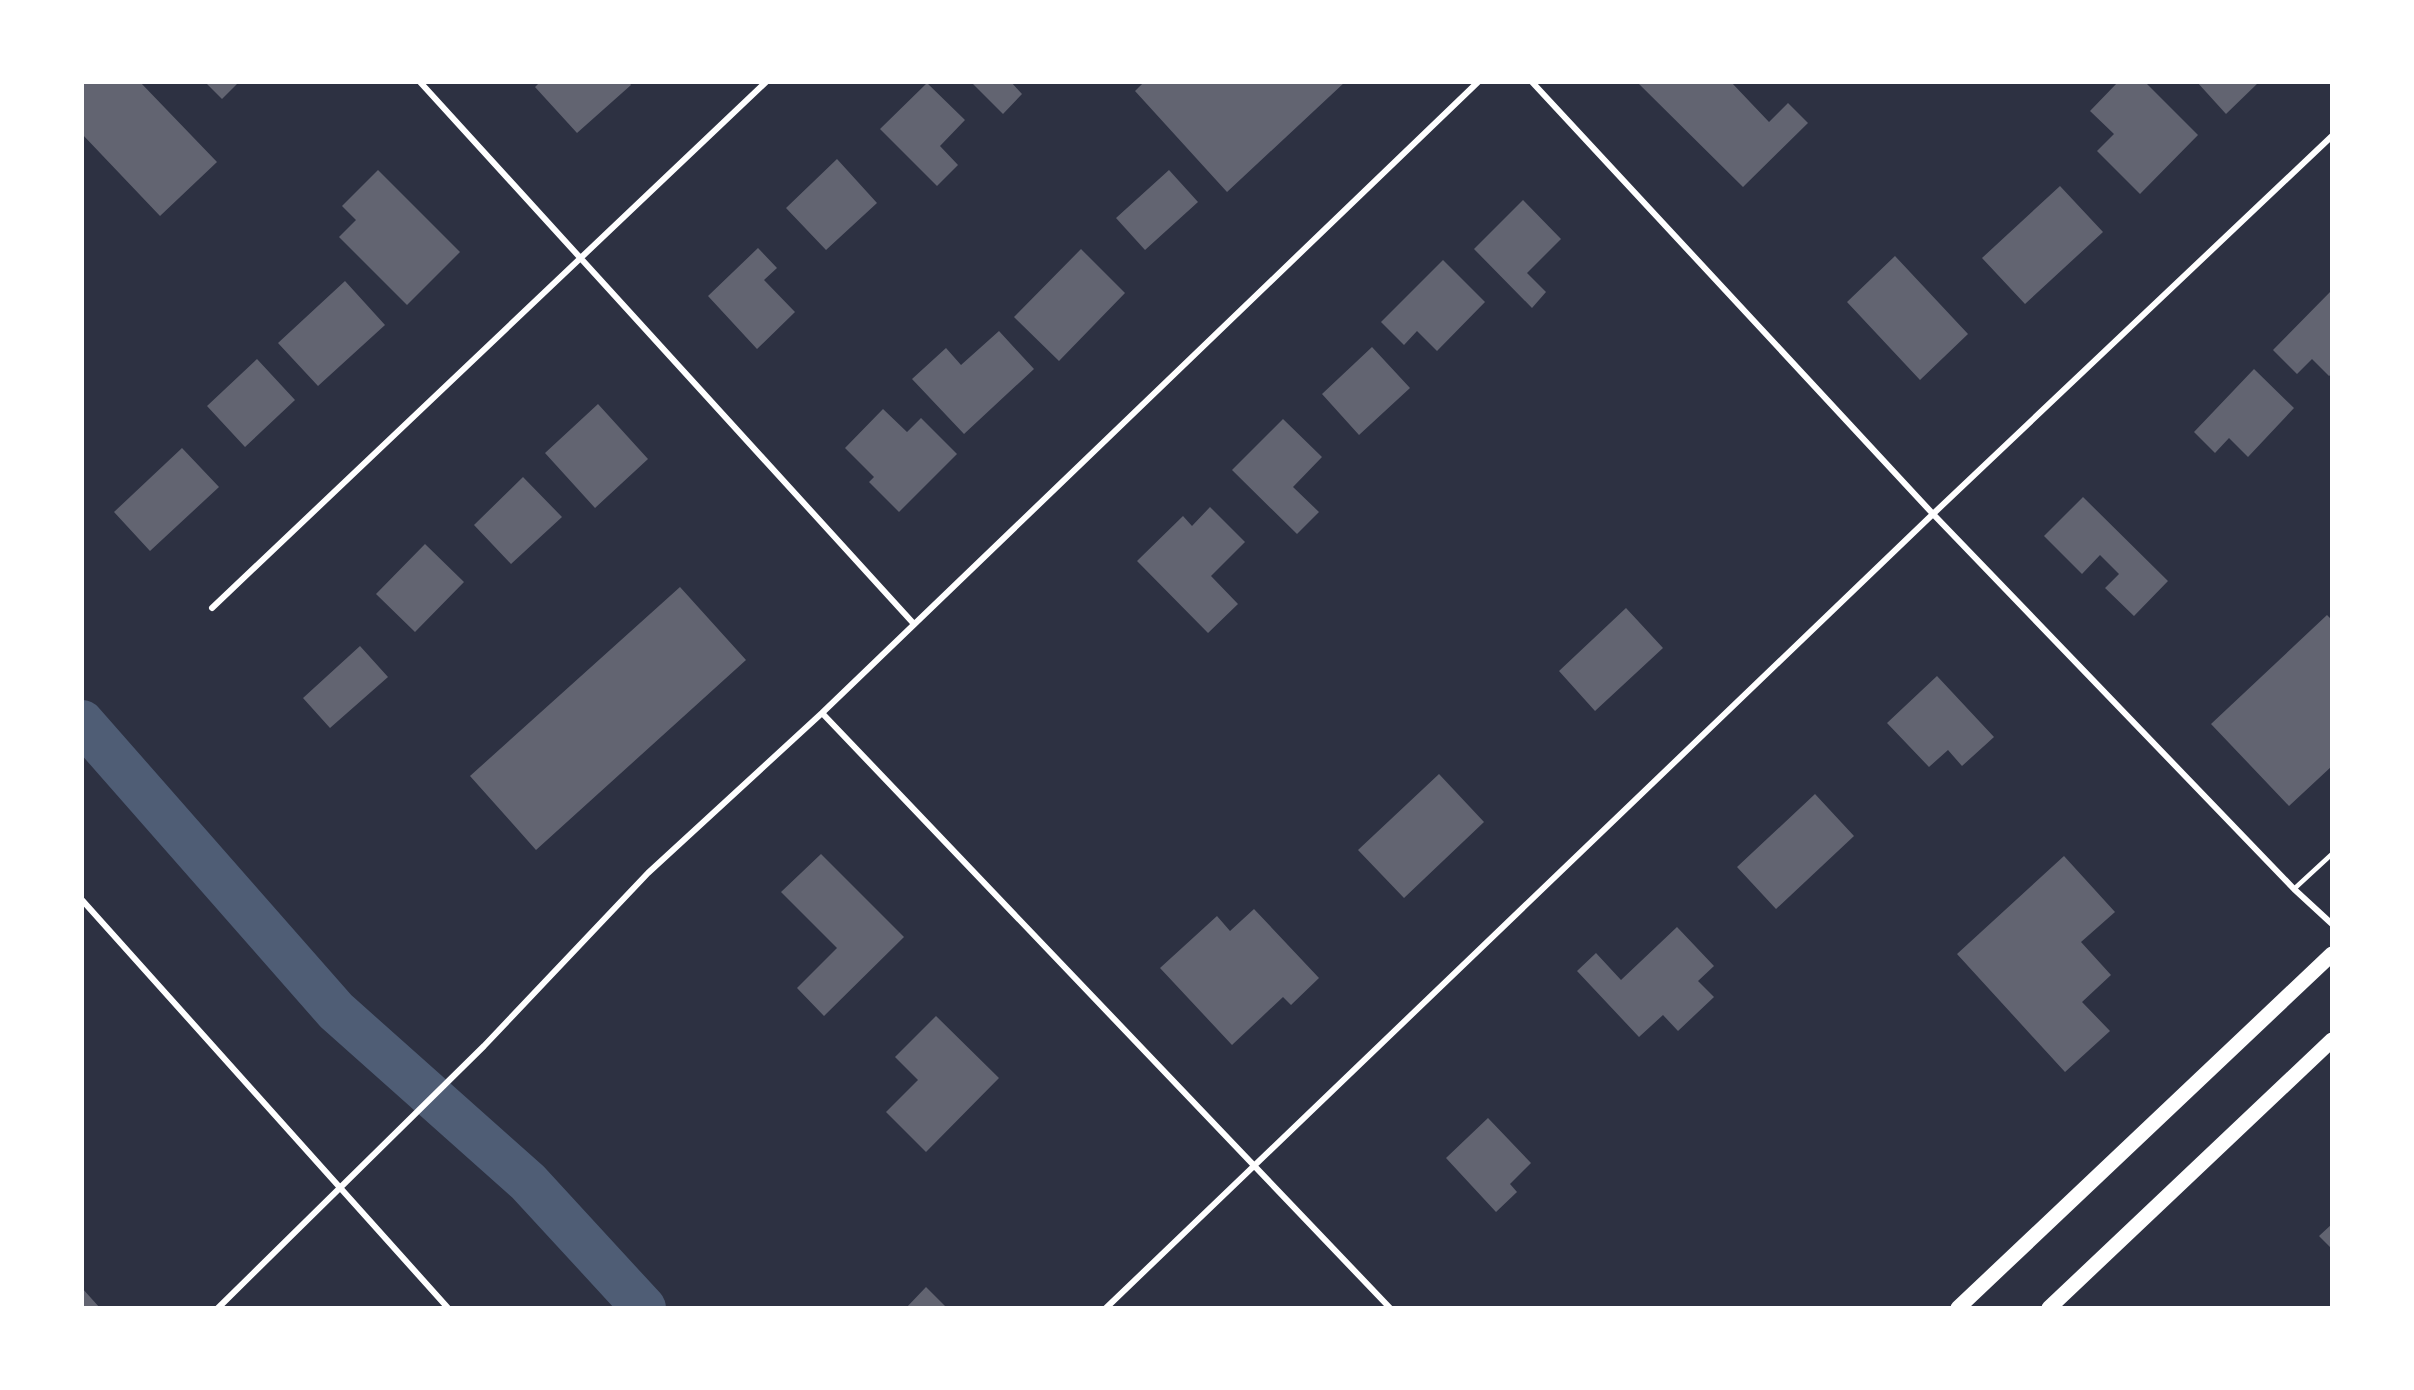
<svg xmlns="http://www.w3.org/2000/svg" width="2414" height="1390" viewBox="0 0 2414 1390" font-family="'PT Sans',sans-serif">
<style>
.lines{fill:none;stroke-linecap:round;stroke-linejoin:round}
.canal{stroke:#4f5d75;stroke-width:44}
.building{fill:#626471}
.service{stroke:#fff;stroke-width:4.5}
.minor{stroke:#fff;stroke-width:6}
.primary{stroke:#fff;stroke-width:15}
</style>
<rect width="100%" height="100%" fill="#2d3142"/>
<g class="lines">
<path class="canal" d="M82,722l254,289 192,171 116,126"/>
</g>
<path class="building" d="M82,82h58l77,80 -57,54 -78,-82z
M205,82h34l-17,17z
M540,82h89l2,3 -54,48 -42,-46z
M971,82h40l11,12 -19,20z
M1144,82h201l-118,110 -92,-101z
M1641,82h90l38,40 19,-19 20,20 -65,64 -104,-103z
M2118,82h27l53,53 -58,59 -43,-43 17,-17 -24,-23z
M2197,82h62l-33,32z
M927,83l38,37 -25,26 18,19 -21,21 -57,-57z
M837,159l40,44 -51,47 -40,-42z
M378,170l82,82 -53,53 -68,-68 17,-17 -14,-14z
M1169,170l29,32 -53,48 -29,-32z
M2060,186l43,46 -78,72 -43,-46z
M1523,200l38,39 -34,34 19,19 -14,16 -58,-59z
M758,248l19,20 -13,12 31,32 -38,37 -49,-53z
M1081,249l44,44 -66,68 -45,-44z
M1895,256l73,78 -48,46 -73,-78z
M1443,260l42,42 -48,49 -20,-20 -13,14 -23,-23z
M345,281l40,44 -67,61 -40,-43z
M2332,290v84l-3,2 -17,-17 -15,15 -24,-24z
M999,331l35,38 -70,65 -52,-55 34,-31 15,17z
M1372,347l38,41 -51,47 -37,-41z
M257,359l38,41 -50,47 -38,-41z
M2254,369l40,39 -46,49 -19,-19 -14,15 -21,-21z
M598,404l50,55 -53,49 -50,-55z
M883,409l24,23 14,-14 36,36 -58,58 -30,-30 5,-5 -29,-29z
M1283,419l39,38 -29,30 26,25 -22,22 -65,-64z
M182,448l37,39 -69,64 -36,-39z
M523,477l39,40 -51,47 -37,-39z
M2083,497l85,84 -34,35 -29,-28 14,-14 -19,-19 -18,19 -38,-38z
M1210,507l35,35 -34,34 27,28 -30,29 -71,-72 46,-45 9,10z
M425,544l39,38 -49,50 -39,-38z
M680,587l66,73 -210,190 -66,-74z
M1626,608l37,40 -68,63 -36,-40z
M2327,615l5,5v146l-43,40 -78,-82z
M360,646l28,31 -58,51 -27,-30z
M1937,676l57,61 -32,29 -14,-16 -19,17 -42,-44z
M1439,774l45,48 -80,76 -46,-48z
M1815,794l39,42 -78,73 -39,-42z
M821,854l83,83 -80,79 -27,-28 40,-40 -56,-56z
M2064,856l51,56 -34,30 30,33 -29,27 28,29 -45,41 -108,-118z
M1254,909l65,69 -28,27 -8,-8 -51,48 -72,-77 57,-52 13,15z
M1677,927l37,39 -16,15 16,16 -36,34 -15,-16 -24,22 -62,-66 19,-18 25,27z
M936,1016l63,62 -73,74 -40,-40 32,-32 -23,-23z
M1488,1118l43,45 -21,21 7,8 -21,20 -50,-54z
M2332,1224v25l-13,-13z
M926,1287l21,21h-41z
M82,1288l18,20h-18z"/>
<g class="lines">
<path class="service" d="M2294,889l38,-35"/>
<path class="minor" d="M420,82l494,542
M1532,82l401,432 361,375 38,35
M212,608l554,-526
M822,713l568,595
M82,900l366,408
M218,1308l266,-262 164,-173 174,-160 656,-631
M1106,1308l827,-794 399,-378"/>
<path class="primary" d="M1958,1308l374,-354
M2049,1308l283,-268"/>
</g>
<rect width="2414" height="1390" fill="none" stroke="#ffffff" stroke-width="168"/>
</svg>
